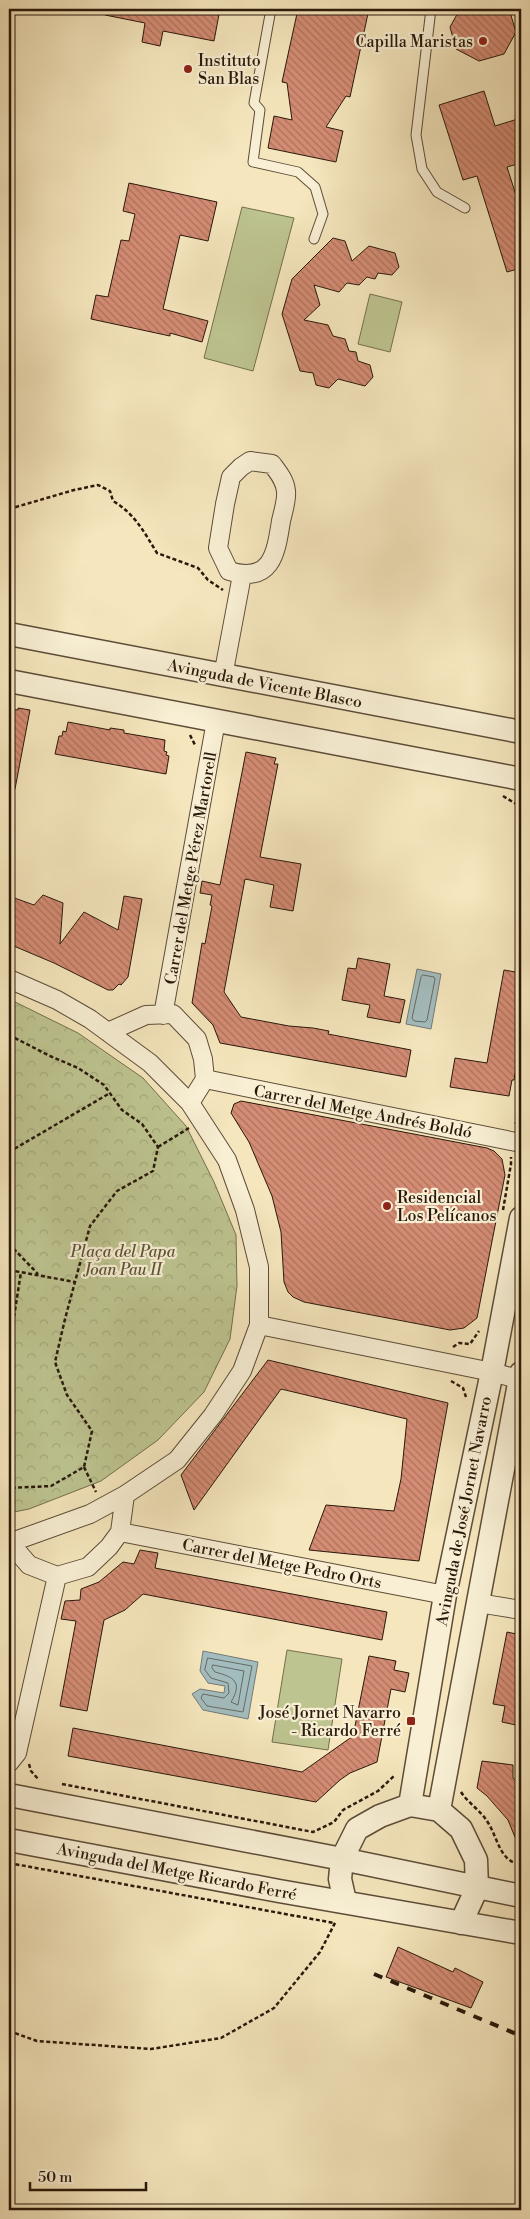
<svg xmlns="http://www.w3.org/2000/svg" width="530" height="2219" viewBox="0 0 530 2219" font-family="'Libre Bodoni',serif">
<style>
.park{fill:url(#park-crowns);stroke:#746e4d}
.pitch{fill:#bdc490;stroke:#746e4d}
.water{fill:#a3bcbe;stroke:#737a76}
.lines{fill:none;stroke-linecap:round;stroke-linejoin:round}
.shore{stroke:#666a64;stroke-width:1}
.building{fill:url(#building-back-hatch);stroke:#2a180a}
.service-casing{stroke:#5d4c37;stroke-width:11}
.minor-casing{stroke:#5d4c37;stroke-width:20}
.tertiary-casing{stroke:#5d4c37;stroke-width:25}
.path{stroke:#2a180a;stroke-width:2.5;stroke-dasharray:4 2.5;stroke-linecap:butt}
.service{stroke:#f8efd4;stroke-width:9}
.minor{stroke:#f8efd4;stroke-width:18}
.tertiary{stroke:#f8efd4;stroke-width:22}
.rail{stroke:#2a180a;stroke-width:4;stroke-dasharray:9 9;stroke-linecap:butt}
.poi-dot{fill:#8f2418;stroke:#f8efd4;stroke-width:2}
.labels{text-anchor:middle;stroke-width:4.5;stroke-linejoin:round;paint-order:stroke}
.poi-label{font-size:16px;fill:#2a180a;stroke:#f8efd4;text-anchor:end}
.street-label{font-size:16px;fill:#2a180a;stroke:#f8efd4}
.park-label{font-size:16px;font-style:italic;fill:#5d5439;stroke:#f8efd4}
</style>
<defs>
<pattern id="park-crowns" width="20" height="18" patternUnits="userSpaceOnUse" patternTransform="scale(1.25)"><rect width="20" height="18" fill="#bdc490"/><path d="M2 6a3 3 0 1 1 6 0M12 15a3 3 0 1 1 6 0" fill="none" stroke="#a3a87b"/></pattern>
<pattern id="building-back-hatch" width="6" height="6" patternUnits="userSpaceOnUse" patternTransform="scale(1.25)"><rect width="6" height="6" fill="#d48c74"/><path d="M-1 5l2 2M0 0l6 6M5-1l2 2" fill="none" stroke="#ac715d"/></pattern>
</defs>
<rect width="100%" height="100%" fill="#f5e6bd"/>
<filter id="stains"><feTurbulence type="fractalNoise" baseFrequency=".004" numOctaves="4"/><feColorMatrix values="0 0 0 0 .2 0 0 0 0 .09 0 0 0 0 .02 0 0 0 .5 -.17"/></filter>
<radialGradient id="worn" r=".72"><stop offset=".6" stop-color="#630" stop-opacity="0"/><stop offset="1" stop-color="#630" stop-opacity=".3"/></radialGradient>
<path class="park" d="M9,999l69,34 65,45 43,48 28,56 22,53 1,51 -7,53 -26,53 -46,48 -57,41 -72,28 -20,4z"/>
<path class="pitch" d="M242,207l52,11 -41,153 -49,-13z
M370,294l32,8 -12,50 -32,-8z
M287,1650l55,9 -14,91 -56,-8z"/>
<path class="water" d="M417,969l24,5 -10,55 -25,-5z
M203,1651l55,11 -10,57 -45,-9 -11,-16 8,-5 24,4 1,-7 -17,-3 -8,-12z"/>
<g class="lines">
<path class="shore" d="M423,975l11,2 1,2 -8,41 -2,2 -11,-1 -2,-3 9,-41z
M208,1658l44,8 -9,46 -36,-6 -6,-8 2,-4 21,4 5,-5 -1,-10 -17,-5 -6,-8z
M213,1665l31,6 -6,34 -7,-3c12,-20 3,-25 -16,-30l-3,-4z"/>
</g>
<path class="building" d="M106,9h114l-6,32 -51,-10 -3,15 -18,-4 3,-19 -40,-8z
M298,9h71l-19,88 -4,-1 -20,31 17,4 -7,31 -68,-14 6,-32 18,4 -5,-37 -5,-1z
M460,9h49l7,23 -12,22 -25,7 -23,-12 -6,-22z
M484,91l11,35 26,-8v45l-14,4 14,44v57l-14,4 -30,-96 -14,4 -24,-75z
M129,183l88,19 -9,39 -28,-6 -17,74 45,12 -6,21 -32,-9v3l-79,-17 5,-24 12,2 13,-57 8,1 6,-27 -12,-3z
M333,238l12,3 7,20 17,-15 26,7 4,14 -7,8 -14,-2 -3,6 -8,-2 -8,8 -12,-2 -8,9 -25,-7 6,20 -16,15 24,5 5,11 12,3 4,12 7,1 2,9 12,4 3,12 -8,9 -27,-7 -9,9 -13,-3 -3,-12 -13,-2 -18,-57 10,-35z
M18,708l12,2 -15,79 -6,-1v-79l9,1z
M68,722l42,8v-2l14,2v3l41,7 -1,11 3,1 -1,3 3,1 -3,18 -111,-20 4,-18h3l1,-5 3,1z
M246,752l30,6 -2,6h4l-18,93 41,7 -8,47 -23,-4 4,-22 -29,-6 -21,113 17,25 48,9 24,2 16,3 -1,3 83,16 -5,27 -186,-34 -7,-18 -21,-22 10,-60 3,1 7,-38 -2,-1 2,-10 -12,-2 2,-12 18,4z
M43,895l20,8 -3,41 24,-32 34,18 6,-34 18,3 -14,78 -7,8 -2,-1 -6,6h-5l-54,-27 -45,-19v-48l25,9z
M358,958l32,6 -6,32 21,4 -5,23 -33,-6 3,-12 -28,-5 6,-32 8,1z
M504,970l17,3v66l-7,41h-2l-3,16 -59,-9 5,-29 32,5z
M241,1101l246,47 7,3 8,8 3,16 -28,143 -13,10 -14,2 -146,-28 -11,-5 -5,-5 -4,-10 -3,-50 -9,-36 -23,-54 -18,-29 3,-9z
M268,1360l180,43 -29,158 -110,-11 17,-45 68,6 7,-32 6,-60 -126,-30 -87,121 -13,-35z
M140,1550l18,3 -3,15 232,44 -5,28 -239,-46 -18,16 -21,10 -17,91 -27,-5 16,-85 -15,-2 4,-18 15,-1 1,-11 18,-7 24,-20 11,2z
M507,1632l14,3v79h-3l-2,11 -14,-3 3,-16 -12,-2z
M369,1656l27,5 -2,9 15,3 -4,19 -14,-3 -14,73 -27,11 -10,7 -24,22 -248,-46 5,-28 229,44 51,-36z
M482,1761l31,4v13l8,7v67l-13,-32 -21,-24 -10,-8z
M398,1947l55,25 2,-4 28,14 -12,26 -85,-31z"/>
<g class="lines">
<defs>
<path id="service" d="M271,9l-17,94 6,7 -7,52 45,10 17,15 8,27 -9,25
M431,9l-15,126 6,34 15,23 28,16"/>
<path id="minor" d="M250,461l22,3c6,8 13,16 14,27 1,9 -3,21 -5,30 -5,32 -9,63 -52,50l-11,-23 7,-44 6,-27 10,-10z
M223,676l19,-101
M9,979l48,21 33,19 60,44 40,40 37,57 18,50 14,57v58l-17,46 -29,44 -36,45 -52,35 -35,19 -81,29
M163,1015l53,-294
M108,1032l38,-17 27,-1 24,25 6,20 2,20 -15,24
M205,1079l316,64
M259,1325l233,47 29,8
M120,1532l325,63
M10,1543l19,22 28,11 31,-9 21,-20 11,-15 5,-37
M478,1603l43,7
M9,1763l8,-10 40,-177"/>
<path id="tertiary" d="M9,634l512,98
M9,681l512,98
M9,1795l333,64 179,37
M410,1805l35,-210 47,-223 29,-154
M439,1810l82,-437
M9,1840l270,51 242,42
M345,1901l-5,-22 2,-20 15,-30 23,-13 30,-11 29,5 22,19 15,31 1,28 -16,35"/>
</defs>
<use href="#service" class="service-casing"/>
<use href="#minor" class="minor-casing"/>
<use href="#tertiary" class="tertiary-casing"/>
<path class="path" d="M9,509l65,-19 24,-5 12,6 3,10c22,13 31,31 44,52l41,15 10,12 15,10
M190,735l5,10
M503,796l18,11
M9,1035l41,21 28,12 26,17 18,25 20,14 16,23 -5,24 -36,20 -27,35 -25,93 -10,43 12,33 25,36 -8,36 -33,19 -42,2
M515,1124l4,-4 2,-6
M158,1147l31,-19
M9,1152l101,-59
M503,1210l8,-46v-7
M9,1244l29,30
M9,1270l66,12
M453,1347l6,-4 11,1 9,-13
M9,1349l12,-77
M451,1381l12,7 3,9
M84,1467l12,25
M29,1764l2,7 8,9
M62,1784l251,48 21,-10 9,-12 35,-19 17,-16
M461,1792c7,11 19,18 26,29 12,18 11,39 34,44
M9,1863l325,60
M9,2031l28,10 114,8 70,-11 53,-30 46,-56 16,-31"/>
<use href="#service" class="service"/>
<use href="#minor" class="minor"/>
<use href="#tertiary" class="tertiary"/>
<path class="rail" d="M374,1974l147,62"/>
</g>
<g class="poi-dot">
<circle cx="483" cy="41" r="5"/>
<circle cx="188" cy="69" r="5"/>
<circle cx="387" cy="1206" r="5"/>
<rect x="406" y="1716" width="10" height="10" rx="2.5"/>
</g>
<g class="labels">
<g class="poi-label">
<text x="473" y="47">Capilla Maristas</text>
<text x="198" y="66" text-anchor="start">Instituto<tspan x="198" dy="18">San Blas</tspan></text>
<text x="397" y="1203" text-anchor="start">Residencial<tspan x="397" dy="18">Los Pelícanos</tspan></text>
<text x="401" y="1718">José Jornet Navarro<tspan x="401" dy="18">- Ricardo Ferré</tspan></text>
</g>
<g class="street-label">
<text transform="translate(265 683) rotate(11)" y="6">Avinguda de Vicente Blasco</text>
<text transform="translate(190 868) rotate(-80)" y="6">Carrer del Metge Pérez Martorell</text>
<text transform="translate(363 1111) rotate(11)" y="6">Carrer del Metge Andrés Boldó</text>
<text transform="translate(463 1511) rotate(-79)" y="6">Avinguda de José Jornet Navarro</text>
<text transform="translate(282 1563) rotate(11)" y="6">Carrer del Metge Pedro Orts</text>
<text transform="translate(177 1871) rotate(11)" y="6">Avinguda del Metge Ricardo Ferré</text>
</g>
<g class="park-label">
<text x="123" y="1257">Plaça del Papa<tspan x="123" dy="18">Joan Pau II</tspan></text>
</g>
</g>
<rect width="530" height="2219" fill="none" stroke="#f5e6bd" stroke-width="30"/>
<rect x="10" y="10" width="510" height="2199" fill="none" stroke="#2a180a" stroke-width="2.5"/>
<rect x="15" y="15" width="500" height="2189" fill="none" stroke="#2a180a"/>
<path d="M30 2182v8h116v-8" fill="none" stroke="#2a180a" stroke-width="2.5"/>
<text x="38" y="2182" font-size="15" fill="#2a180a" stroke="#f8efd4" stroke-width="4" paint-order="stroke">50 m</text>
<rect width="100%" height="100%" filter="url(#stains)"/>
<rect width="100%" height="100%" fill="url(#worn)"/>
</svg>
